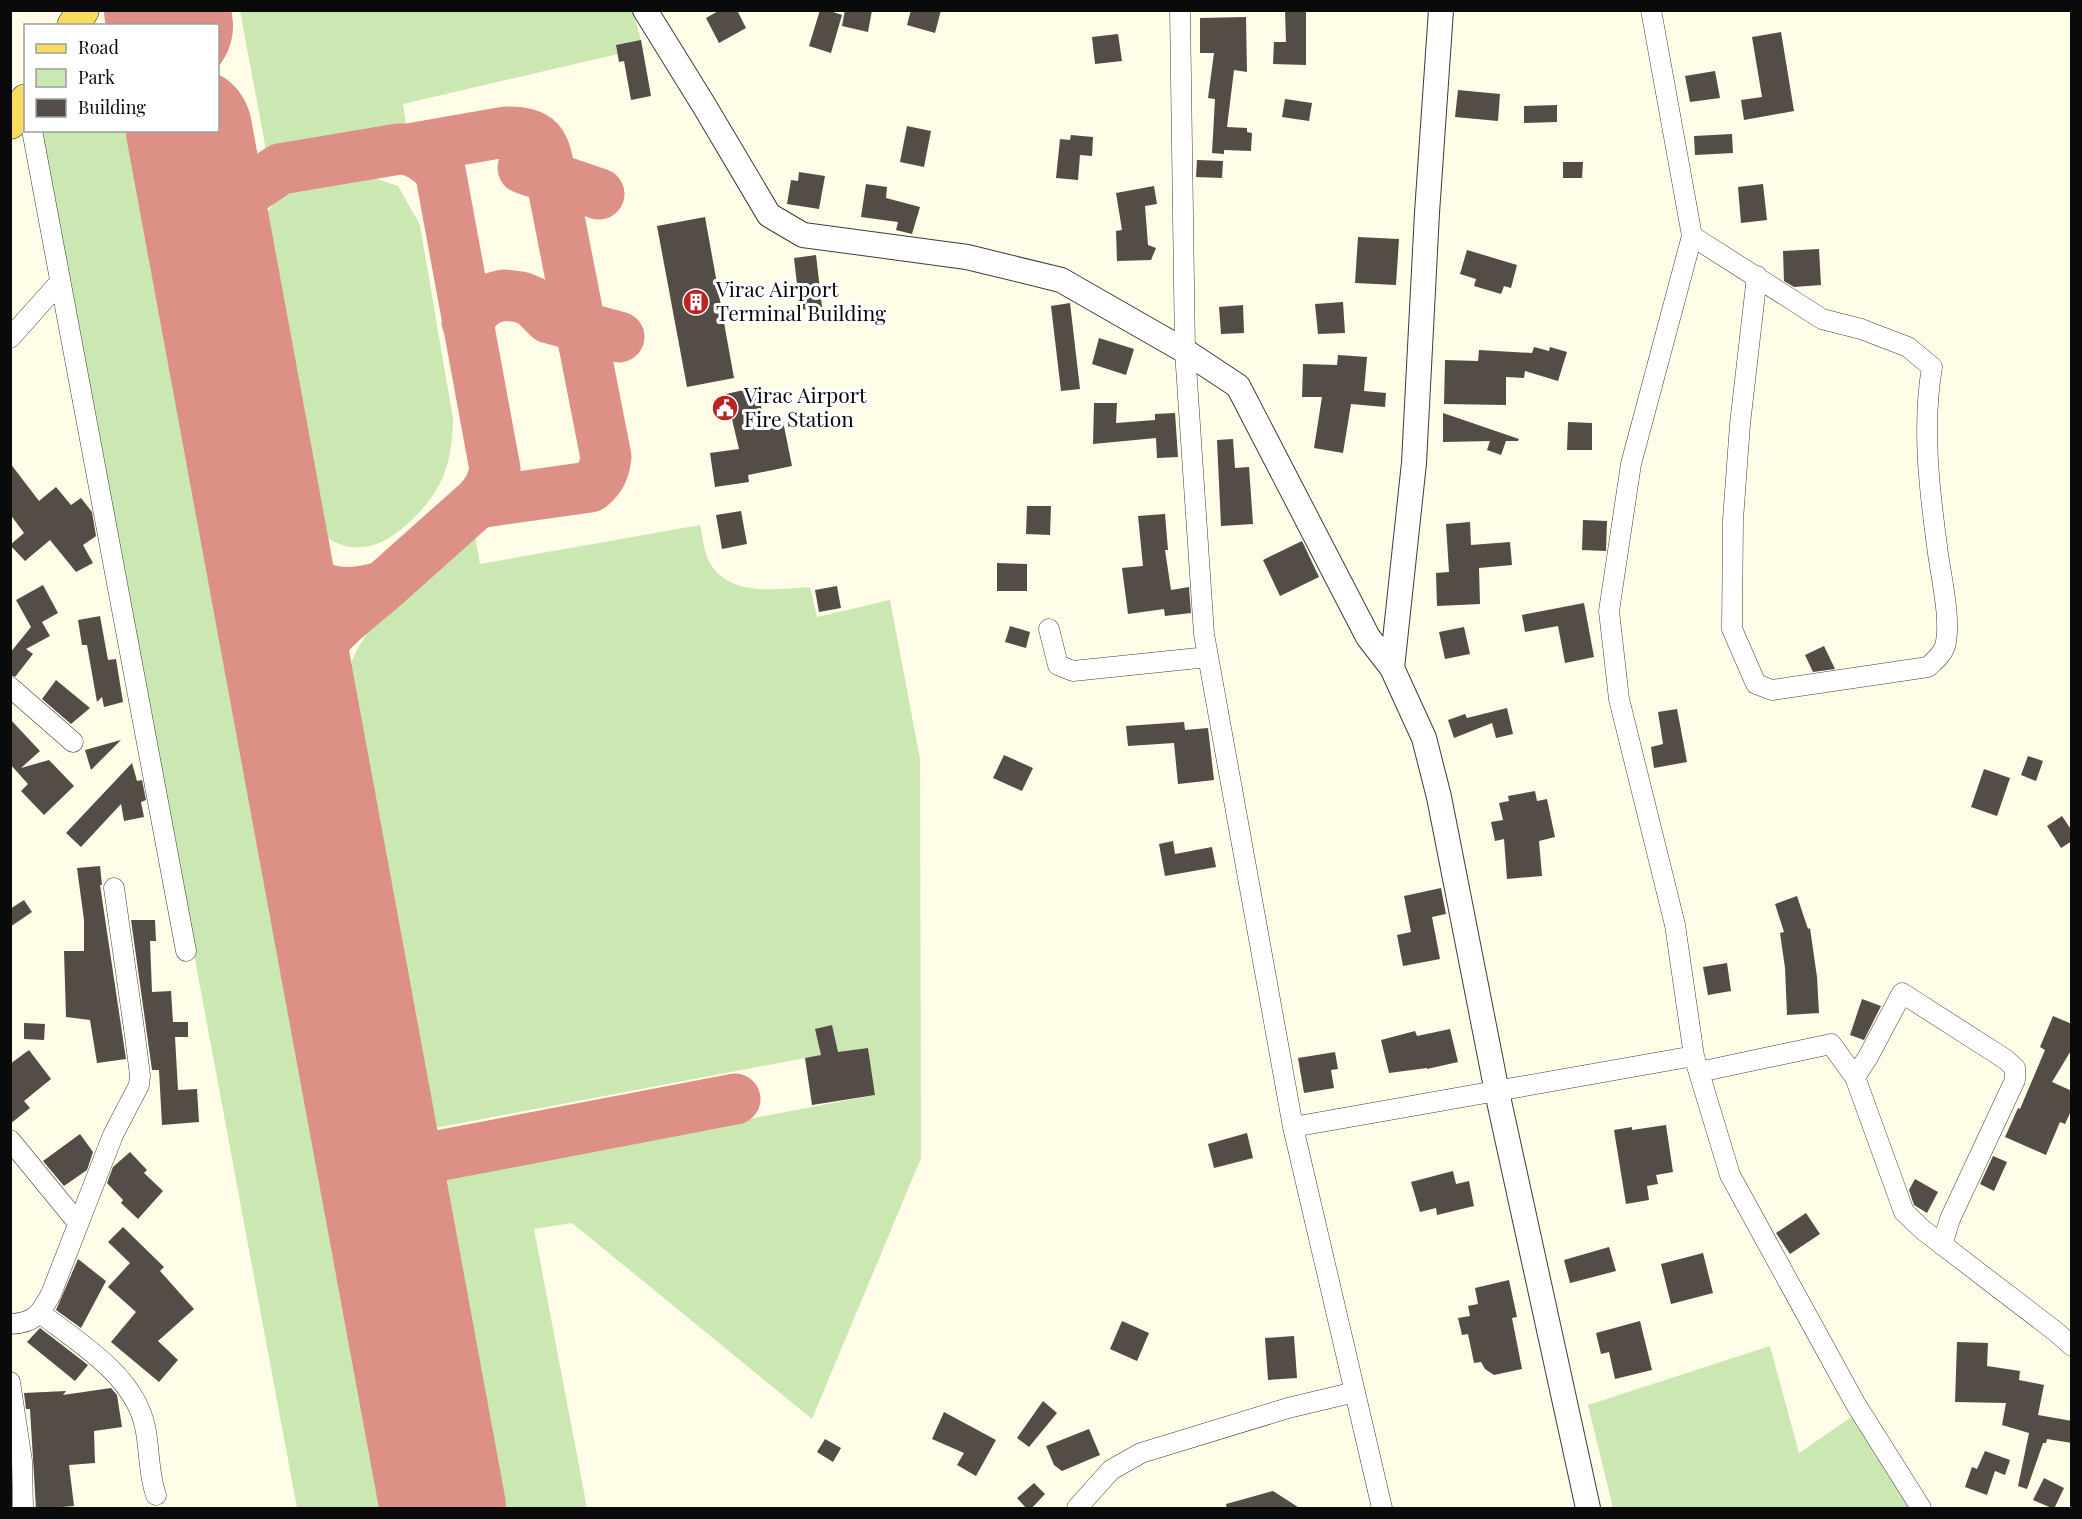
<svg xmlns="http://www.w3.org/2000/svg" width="2082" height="1519" viewBox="0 0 2082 1519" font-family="'Playfair Display',serif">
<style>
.green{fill:#cbe8b3}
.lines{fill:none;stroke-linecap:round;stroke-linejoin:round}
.taxiway{stroke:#dc9086;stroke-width:51}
.runway{stroke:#dc9086;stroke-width:126}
.building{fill:#534c47}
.minor-casing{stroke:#3d3d3d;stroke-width:21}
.tertiary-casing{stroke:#3d3d3d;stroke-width:26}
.primary-casing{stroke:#1b1b1b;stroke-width:33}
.minor{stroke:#fff;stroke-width:20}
.tertiary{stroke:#fff;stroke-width:24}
.primary{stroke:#f9dc5e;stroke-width:32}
.labels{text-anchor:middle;stroke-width:6;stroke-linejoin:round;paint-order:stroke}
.poi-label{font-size:21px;fill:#0a0a0a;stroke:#fff;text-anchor:start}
</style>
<rect width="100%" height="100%" fill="#fffce8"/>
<path class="green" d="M240,11h393l8,29 -23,14 -215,50 4,26 -141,20z
M41,131h94l4,26 16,-4 244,1355h-102z
M346,178h28l24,8 22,39 33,194c-1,49 -12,75 -49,108 -40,35 -79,23 -105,-21 -7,-10 -8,-36 -11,-49 -13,-67 -23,-135 -34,-203 12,-64 34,-66 92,-76z
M700,525c3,13 4,29 11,40 21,32 67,24 99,22l7,30 73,-17 30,159 1,399 -109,261 -240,-196 -38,6 53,279h-103l-62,-327 453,-86 -7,-47 -63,10 -391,74 -74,-412c2,-37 7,-56 28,-88l107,-96 5,28z
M1770,1346l29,107 61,-42 58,97h-305l-25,-103z"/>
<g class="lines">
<path class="taxiway" d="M408,149l97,-17c38,0 39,11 46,45l55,280c-2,14 -5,21 -16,30l-113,16
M523,168l76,26
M205,220l75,-51 119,-20c17,0 29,10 41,21l55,299c-3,14 -7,24 -18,34l-93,83c-53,18 -82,-3 -118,-39
M467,322l12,-16 10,-7 15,-4 17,2 12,5 16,16 70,19
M295,709c6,-62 46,-86 89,-123
M380,1167l355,-68"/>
<path class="runway" d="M167,10l3,16
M189,130l254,1378"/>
</g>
<path class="building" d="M720,10h17l9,18 -27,15 -13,-25z
M820,10h7l15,5 -11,38 -22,-7z
M845,10h27l-4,22 -26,-6z
M911,10h30l-6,23 -28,-8z
M1285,10h21v55l-33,-1 1,-22h12z
M1246,17l1,55 -13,-2 -7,57 20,1v4l5,1 -1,18 -27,-1v4l-12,-1 3,-54 -7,-1 6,-45h-14v-35z
M1781,32l13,79 -50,9 -3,-20 21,-3 -10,-60z
M1118,34l4,27 -27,3 -3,-27z
M641,40l10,56 -20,4 -7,-39 -5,1 -3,-17z
M1715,71l5,27 -30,4 -5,-26z
M1458,90l42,4 -2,27 -43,-4z
M1285,99l27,4 -3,18 -27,-4z
M1557,105v17l-33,1v-17z
M907,126l24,5 -7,36 -24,-5z
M1732,134l1,19 -38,2 -1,-19z
M1071,135l22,2 -1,19 -12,-1 -2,25 -22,-2 4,-39 10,1z
M1197,160l26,1 -1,17 -26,-1z
M1563,162h20l-1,16h-19z
M799,172l26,4 -6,33 -32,-5 4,-24 7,1z
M866,184l21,3 -1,11 34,9 -8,27 -16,-4 2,-8 -37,-5z
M1763,184l4,36 -26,3 -3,-36z
M1154,186l3,18 -12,2 3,39 8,3 -5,12 -34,1 -1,-30 6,-1 -6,-37z
M705,217l29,161 -47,9 -30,-161z
M1358,237l41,2 -3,46 -41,-2z
M1819,249l2,36 -27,2 -10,-6 -1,-30z
M1467,250l50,15 -6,23 -7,-2 -3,8 -27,-8 2,-7 -16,-5z
M816,255l6,52 -22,3 -6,-52z
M1343,302l2,31 -27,1 -3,-30z
M1070,303l10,86 -19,2 -10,-85z
M1243,305l1,28 -23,1 -2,-27z
M1099,338l35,11 -8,26 -34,-11z
M1534,347l15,4 1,-4 17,5 -9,29 -33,-10 -1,7 -18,-1v28l-62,-1 1,-44 33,1 1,-11 53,3z
M1338,355l29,2 -3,34 22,2 -1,14 -34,-3 -8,49 -29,-5 8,-51h-20l1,-33 34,1z
M757,387l8,37 18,-3 9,45 -44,9 1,7 -34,5 -5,-34 29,-4 -13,-55z
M1094,403h23l-1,20 39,-3v-6l20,-1 3,44 -21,1 -1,-20 -63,6z
M1443,413l76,26 -1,2h-12l-5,14 -14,-5 3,-9 -47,1z
M1568,422l24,1v27h-25z
M1233,439l2,29 14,-1 4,57 -32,2 -4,-86z
M10,463l29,38 17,-14 15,18 10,-7 11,14 4,24 -13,9 10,18 -17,9 -26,-32 -25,21 -15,-16 14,-12 -14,-19z
M1027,506h24l-1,29 -24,-1z
M741,511l6,33 -25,5 -6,-34z
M1165,514l3,36h-3l6,40 18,-3 2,26 -26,3 -1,-7 -36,5 -6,-46 21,-2 -5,-50z
M1583,520l24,1 -1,30 -24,-1z
M1470,522l1,23 39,-3 2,23 -33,3 1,36 -43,2 -1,-33 13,-1 -3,-48z
M1302,541l17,36 -39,19 -17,-36z
M997,563l30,1v27h-30z
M43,585l15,28 -16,9 8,14 -24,13 7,5 -18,23 -5,-2v-22l21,-26 -15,-27z
M837,586l4,22 -22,4 -4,-22z
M1584,603l10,54 -29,6 -7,-37 -33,6 -3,-17z
M100,616l8,44 8,-1 7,43 -19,5 -2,-10 -5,5 -10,-57h-5l-4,-25z
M1010,626l20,6 -4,16 -21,-6z
M1464,627l6,27 -25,5 -6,-27z
M1824,646l11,23 -22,3 -8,-17z
M56,680l34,28 -19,16 -29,-25z
M1507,708l6,26 -17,4 -4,-15 -38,15 -6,-18 17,-6 2,4z
M1677,709l10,53 -33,6 -3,-21 12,-3 -5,-32z
M10,719l30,32 -19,17 28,-8 25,26 -30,29 -23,-24 7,-7 -18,-20z
M1184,722l1,8 23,-2 6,52 -36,4 -4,-41 -46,3 -2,-20z
M121,740l-30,30 -6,-20z
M1004,755l29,13 -11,23 -29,-13z
M2028,756l15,5 -7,20 -15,-6z
M132,763l5,18 5,-1 4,20 -5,2 3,15 -20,4 -3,-17 -40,43 -15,-14z
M1984,769l26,9 -13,38 -26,-9z
M1535,791l2,10 10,-2 8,38 -16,4 3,35 -35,3 -3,-40 -9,2 -4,-19 12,-2 -4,-17 10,-2 -1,-5z
M2062,816l10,15v10l-11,7 -14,-22z
M1173,841l2,13 37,-7 4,20 -51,9 -6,-32z
M100,866l2,19h-2l26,174 -29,4 -7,-43 -24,-3 -2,-66h20v-31l-7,-52z
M1441,888l5,26 -14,3 8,42 -37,7 -6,-31 14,-3 -7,-36z
M1797,896l11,33 2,-1 7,49 2,36 -32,2 -2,-47 -5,-35 4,-1 -9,-28z
M24,900l8,12 -22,15v-18z
M131,920h24l1,21h-6l2,51 19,-1 2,31h15v15h-13l3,53 19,-1 2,33 -37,3 -3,-55h-7z
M1727,963l4,28 -23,4 -5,-28z
M1862,999l19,7 -17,34 -14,-5z
M2053,1016l19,8v25l-20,33 20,9v18l-7,15 -5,-2 -14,33 -41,-18 13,-29 2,1 25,-59 -5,-3z
M24,1023l21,1 -1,16 -20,-1z
M832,1025l6,27 30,-4 7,47 -63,10 -7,-47 16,-3 -6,-26z
M1450,1029l8,33 -31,7v-1l-38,5 -8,-33 34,-9 2,5z
M29,1050l22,29 -27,22 6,7 -20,16v-60z
M1335,1052l3,17 -7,1 3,18 -30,5 -6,-35z
M1666,1125l7,47 -17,3 2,9 -11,2 2,14 -23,4 -12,-74 18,-3v3z
M1247,1133l6,25 -39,10 -6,-24z
M80,1134l13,18 -6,18 -23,16 -21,-25z
M130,1152l17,18 -3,3 19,18 -25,28 -17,-16 2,-3 -16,-17 6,-16z
M1993,1156l14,6 -13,29 -14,-7z
M1453,1171l3,13 13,-3 5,25 -37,9 -1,-7 -16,4 -9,-30z
M1915,1179l23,13 -11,21 -13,-8 -5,-15z
M1806,1213l14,21 -30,20 -14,-21z
M123,1227l41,40 -4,4 34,38 -36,32 20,19 -19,22 -48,-40 25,-30 -28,-25 22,-24 -22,-21z
M1609,1247l7,24 -46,12 -6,-23z
M1703,1253l10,40 -42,11 -10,-40z
M78,1259l28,22 -25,47 -25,-18z
M1509,1280l8,37 -5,1 10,51 -28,6 -9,-6 -4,-7 -7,1 -6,-29 -6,1 -4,-17 12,-2 -2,-10 10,-2 -3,-16z
M1122,1321l27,12 -12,28 -27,-12z
M1640,1321l12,49 -37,9 -6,-27 -8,2 -5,-21z
M40,1328l48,37 -13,16 -48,-39z
M1294,1336l3,42 -29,2 -3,-42z
M1957,1342l31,1 -1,23 33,5 -1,9 25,5 -6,30 34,6v22l-25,-4 -1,4h-3l-16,46 -9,-3 11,-53 -27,-8 4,-22 -51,-1z
M111,1388l6,7 5,32 -28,4 1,32 -26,2 5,41 -38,3 -6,-100h-4l-2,-16 42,-2 -3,4z
M1043,1401l14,12 -28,34 -12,-9z
M944,1412l52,28 -20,36 -19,-11 7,-12 -32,-14z
M1089,1429l11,26 -38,16 -8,-6 -8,-19z
M825,1439l16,9 -8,14 -16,-10z
M1985,1451l25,9 -5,15 -10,-4 -8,24 -22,-8 7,-20 5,2z
M2044,1478l20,10 -10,21 -21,-9z
M1034,1483l11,11 -14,15h-4l-10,-11z
M1273,1491l28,18h-74l-1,-5z"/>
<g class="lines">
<defs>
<path id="minor" d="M1180,10l5,341 19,283 89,493 89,381
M1651,10l41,226 -61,228 -22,147 10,88 56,226 19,131 36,119 125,228 66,105
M32,130l154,821
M1692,236l130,83 39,10 47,18 24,20c-10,59 -3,120 5,179 3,27 15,74 8,100 -2,8 -12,16 -17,21l-156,23 -16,-6 -24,-55 1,-109 7,-96 17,-148
M10,338l50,-56
M1049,629l9,36 15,6 135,-14
M10,687l63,55
M1699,1072l132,-28 24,33 49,135 19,18 132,101 17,15
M1855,1077l13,-20 34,-64 103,66 10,9v12l-65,139 -8,26
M1293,1127l401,-71
M10,1140l68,83
M40,1313c38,29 95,63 105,114 5,22 3,46 11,68
M10,1324c25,-1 30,-10 41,-30l62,-159 26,-50 1,-10 -5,-39 -21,-148
M10,1382l12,79 1,47
M1077,1508l34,-38 30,-17 147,-45 67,-16"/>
<path id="tertiary" d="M645,10l60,97 64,108 34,20 164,22 94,23 124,71 53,35 130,251 24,31 32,70 15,59 58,295 91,416
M1392,668l22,-205 13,-250 14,-203"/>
<path id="primary" d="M73,26l10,-16
M10,123l16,-23"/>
</defs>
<use href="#minor" class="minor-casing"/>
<use href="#tertiary" class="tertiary-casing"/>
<use href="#primary" class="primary-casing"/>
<use href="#minor" class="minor"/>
<use href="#tertiary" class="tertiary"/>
<use href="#primary" class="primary"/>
</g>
<defs>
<symbol id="building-disc" viewBox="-11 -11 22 22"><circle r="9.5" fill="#b92523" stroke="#fff"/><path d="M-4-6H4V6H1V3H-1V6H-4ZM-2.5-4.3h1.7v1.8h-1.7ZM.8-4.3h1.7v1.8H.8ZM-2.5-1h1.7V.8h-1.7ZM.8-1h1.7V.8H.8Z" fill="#fff"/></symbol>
<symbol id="civic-disc" viewBox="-11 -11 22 22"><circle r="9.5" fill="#b92523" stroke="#fff"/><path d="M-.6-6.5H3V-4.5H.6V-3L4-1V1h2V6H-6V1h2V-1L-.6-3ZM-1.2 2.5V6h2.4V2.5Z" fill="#fff"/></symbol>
</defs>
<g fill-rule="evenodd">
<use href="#building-disc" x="681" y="287" width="30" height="30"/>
<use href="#civic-disc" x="710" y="393" width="30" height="30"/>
</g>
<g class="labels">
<g class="poi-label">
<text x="716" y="297">Virac Airport<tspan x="716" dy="24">Terminal Building</tspan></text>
<text x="744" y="403">Virac Airport<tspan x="744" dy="24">Fire Station</tspan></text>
</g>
</g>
<rect width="2082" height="1519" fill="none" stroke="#0a0a0a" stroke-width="24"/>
<rect x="24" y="24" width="195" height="108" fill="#ffffff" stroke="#9d9d9d" stroke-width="1.5"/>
<rect x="36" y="44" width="30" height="9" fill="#f9dc5e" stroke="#9d9d9d" stroke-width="1.5"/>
<text x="78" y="54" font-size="18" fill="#0a0a0a">Road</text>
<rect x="36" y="69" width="30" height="18" fill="#cbe8b3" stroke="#9d9d9d" stroke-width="1.5"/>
<text x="78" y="84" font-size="18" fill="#0a0a0a">Park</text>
<rect x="36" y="99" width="30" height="18" fill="#534c47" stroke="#9d9d9d" stroke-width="1.5"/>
<text x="78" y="114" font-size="18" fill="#0a0a0a">Building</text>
</svg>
